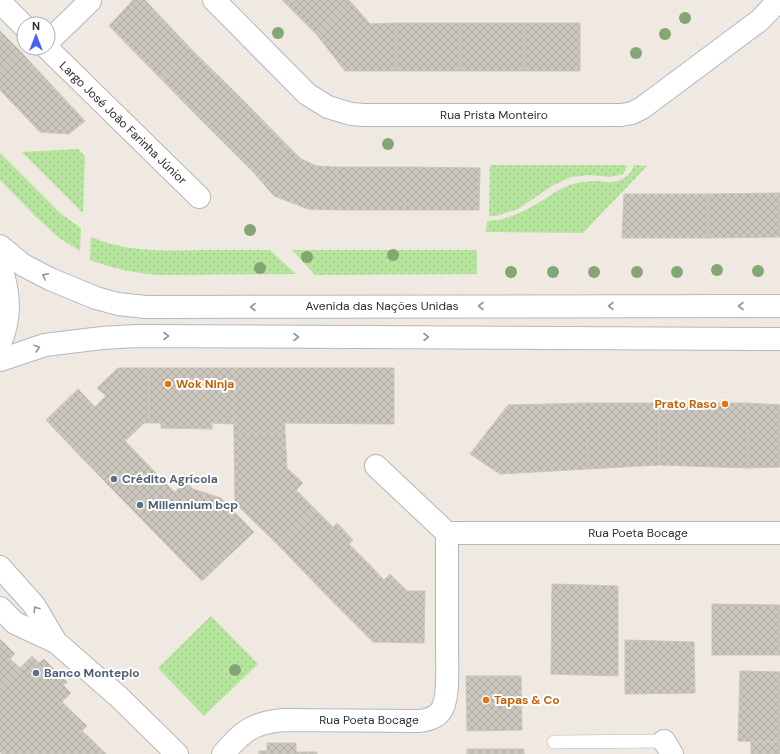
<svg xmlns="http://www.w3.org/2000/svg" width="780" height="754" viewBox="0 0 780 754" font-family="'DM Sans',sans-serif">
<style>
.grass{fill:url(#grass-dots)}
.building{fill:url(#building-cross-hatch);stroke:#cbc5ba}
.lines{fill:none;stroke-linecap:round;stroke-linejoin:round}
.service-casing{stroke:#b4b7c1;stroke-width:14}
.minor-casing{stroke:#b4b7c1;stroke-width:24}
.tertiary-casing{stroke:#b4b7c1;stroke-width:24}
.secondary-casing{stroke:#b4b7c1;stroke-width:24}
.service{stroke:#fff;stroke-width:13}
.minor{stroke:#fff;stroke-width:22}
.tertiary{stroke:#fff;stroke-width:22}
.secondary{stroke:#fff;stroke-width:22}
.tree{fill:#84a574}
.oneway{stroke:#969696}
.food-dot{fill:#e8710a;stroke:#fff;stroke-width:1.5}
.service-dot{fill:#5c6f8a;stroke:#fff;stroke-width:1.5}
.labels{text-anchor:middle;stroke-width:4;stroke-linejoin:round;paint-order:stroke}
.street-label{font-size:12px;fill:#2e2e2e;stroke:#fff}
.food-label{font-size:12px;font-weight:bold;fill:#c56008;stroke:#fff;text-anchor:start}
.service-label{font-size:12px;font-weight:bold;fill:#4e5e75;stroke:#fff;text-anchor:start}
</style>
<defs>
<pattern id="grass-dots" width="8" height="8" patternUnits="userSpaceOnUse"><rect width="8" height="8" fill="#b6e59e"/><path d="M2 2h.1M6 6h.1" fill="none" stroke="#9dc588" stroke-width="1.8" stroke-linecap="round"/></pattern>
<pattern id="building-cross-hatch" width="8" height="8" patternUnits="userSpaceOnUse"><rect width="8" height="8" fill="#cbc7bf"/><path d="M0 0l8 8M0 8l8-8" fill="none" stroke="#afaba4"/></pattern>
</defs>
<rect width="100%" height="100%" fill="#efe9e1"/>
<path class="grass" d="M78,149l7,7 -2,57 -61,-61z
M0,153l61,61 20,14 -1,23 -21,-13 -23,-21 -36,-37z
M490,165h137l-1,4 -3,5 -12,3 -22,-2 -18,2 -19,9 -34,23 -22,7h-7z
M634,165l13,1 -64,67 -97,-1 1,-11c19,-1 35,-8 51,-18 12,-7 21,-15 35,-19 8,-2 15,-3 24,-3 5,0 10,2 15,1 11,-1 19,-7 22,-17z
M91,237c35,15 74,14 112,13 22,0 45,0 67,0l26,24 -138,1c-24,-2 -46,-7 -68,-15z
M292,250h185v24l-162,1z
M211,616l47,48 -54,52 -46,-48z"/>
<path class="building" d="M133,0h12l47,50 -31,29 -52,-53z
M282,0h67l2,2 -34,33z
M351,2l19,22 26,-1v48h-51l-28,-36z
M396,23h64v48h-64z
M460,23h64v48h-64z
M524,23h56v48h-56z
M0,31l21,21 -21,20z
M192,50l47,46 -32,30 -46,-47z
M21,52l64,69 -16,13 -29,-2 -40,-42v-18z
M239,96l48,49 -33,28 -47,-47z
M287,145l14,14 16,7 20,1 1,43 -30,-1 -34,-13 -20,-23z
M337,167h69l-1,43h-67z
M406,167l74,1 -1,42h-74z
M780,193v44l-72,1v-44z
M624,194h84v44h-86z
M118,368h31v55h-5l-43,41 -12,-12 -7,6 -36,-38 32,-31 17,18 11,-11 -9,-8z
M149,368h85v56l-22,-1v6l-51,-1v-5h-12z
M234,368h160v56l-109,-1v10l-51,-1z
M585,403l3,66 -88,5 -30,-20 38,-49z
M585,403h74v62l-71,4z
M659,403h87l2,65 -89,-3z
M746,403l34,2v62l-32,1z
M234,432l51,1 2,35 16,15 -7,7 19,19 -36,37 -44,-43z
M125,441l61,63 -30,30 -74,-76 7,-6 12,12z
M185,481l8,8 28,9 33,34 -52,49 -46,-47 30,-30 -11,-12z
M315,509l18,18 4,-4 16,17 -4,4 20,20 -37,37 -53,-55z
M369,564l15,16 6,-6 17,17 -6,6 8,9 -36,36 -41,-41z
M552,584l66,2v90l-67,-2z
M407,591h18l-1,52 -51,-1 36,-36 -8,-9z
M712,604l68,1v50h-68z
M0,639l15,15 -5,5 10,9 -20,20z
M625,640l69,2 1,51 -70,1z
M32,656l7,7 5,-4 23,23 -4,3 8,8 -9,9 25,24 -5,5 9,8 -15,15h-74l-2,-2v-64z
M740,671l40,1v70l-42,-1z
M466,676h55l1,54 -55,1z
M91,739l15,15h-30z
M751,742h29v12h-29z
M267,743h29v9h21v2h-58v-3h8z
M467,749h57v5h-57z"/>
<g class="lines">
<defs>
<path id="service" d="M554,742l110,-1"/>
<path id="minor" d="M214,0l93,94 21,13 23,7 13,1h257l11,-2 10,-5 118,-88 19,-20
M0,2l24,24
M48,42l42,-41 -1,-1
M47,48l152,149
M376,466l71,67h333
M664,741l8,13
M223,754c20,-23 29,-31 60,-34l136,1c10,-1 20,-4 24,-14 6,-13 4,-44 4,-58 0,-39 0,-77 0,-116"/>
<path id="tertiary" d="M0,567l34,38 22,37
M0,608l15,15 41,19 64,56 57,56"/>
<path id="secondary" d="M0,246l23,19 27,14 46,19 22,6 28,3 634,-1
M0,264c9,27 12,53 0,79
M0,360l45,-15 57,-7 34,-2 644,3"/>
</defs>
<use href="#service" class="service-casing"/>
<use href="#minor" class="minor-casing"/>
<use href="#tertiary" class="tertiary-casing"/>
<use href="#secondary" class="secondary-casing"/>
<use href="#service" class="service"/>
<use href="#minor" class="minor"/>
<use href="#tertiary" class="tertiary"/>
<use href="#secondary" class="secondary"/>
</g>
<g class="tree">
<circle cx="685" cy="18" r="6"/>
<circle cx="278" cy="33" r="6"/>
<circle cx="665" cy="34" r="6"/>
<circle cx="636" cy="53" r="6"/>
<circle cx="388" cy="144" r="6"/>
<circle cx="250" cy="230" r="6"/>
<circle cx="393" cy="255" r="6"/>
<circle cx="307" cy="257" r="6"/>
<circle cx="260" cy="268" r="6"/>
<circle cx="717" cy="270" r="6"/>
<circle cx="758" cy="271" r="6"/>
<circle cx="511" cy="272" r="6"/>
<circle cx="553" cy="272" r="6"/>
<circle cx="594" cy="272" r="6"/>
<circle cx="637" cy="272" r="6"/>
<circle cx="677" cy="272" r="6"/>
<circle cx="235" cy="670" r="6"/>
</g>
<defs><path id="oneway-chevron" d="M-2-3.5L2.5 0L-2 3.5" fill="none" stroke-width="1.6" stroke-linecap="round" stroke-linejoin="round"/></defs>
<g class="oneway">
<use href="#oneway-chevron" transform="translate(45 276) rotate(-153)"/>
<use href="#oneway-chevron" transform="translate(481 306) rotate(180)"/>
<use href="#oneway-chevron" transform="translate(611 306) rotate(180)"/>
<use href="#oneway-chevron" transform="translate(741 306) rotate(180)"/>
<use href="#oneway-chevron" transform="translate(253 307) rotate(180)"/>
<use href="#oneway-chevron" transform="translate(166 336)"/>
<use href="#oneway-chevron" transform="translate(296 337)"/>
<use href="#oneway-chevron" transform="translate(426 337)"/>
<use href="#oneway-chevron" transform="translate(37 348) rotate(-17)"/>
<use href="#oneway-chevron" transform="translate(36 609) rotate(-123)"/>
</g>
<g class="food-dot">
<circle cx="168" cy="384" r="4"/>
<circle cx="725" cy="404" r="4"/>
<circle cx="486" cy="700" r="4"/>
</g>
<g class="service-dot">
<circle cx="114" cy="479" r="4"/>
<circle cx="140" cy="505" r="4"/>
<circle cx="36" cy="673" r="4"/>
</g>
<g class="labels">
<g class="street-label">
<text x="494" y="119">Rua Prista Monteiro</text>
<text transform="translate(123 123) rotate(44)" y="4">Largo José João Farinha Júnior</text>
<text x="382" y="310">Avenida das Nações Unidas</text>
<text x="638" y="537">Rua Poeta Bocage</text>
<text x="369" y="724">Rua Poeta Bocage</text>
</g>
<g class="food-label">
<text x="176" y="388">Wok Ninja</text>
<text x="717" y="408" text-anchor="end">Prato Raso</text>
<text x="494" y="704">Tapas &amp; Co</text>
</g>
<g class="service-label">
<text x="122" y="483">Crédito Agrícola</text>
<text x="148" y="509">Millennium bcp</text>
<text x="44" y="677">Banco Montepio</text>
</g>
</g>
<g transform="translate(36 36)"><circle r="19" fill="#ffffff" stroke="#ababab"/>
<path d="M0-3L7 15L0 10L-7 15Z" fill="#4264fb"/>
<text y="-6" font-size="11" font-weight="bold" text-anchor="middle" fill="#2e2e2e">N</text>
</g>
</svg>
